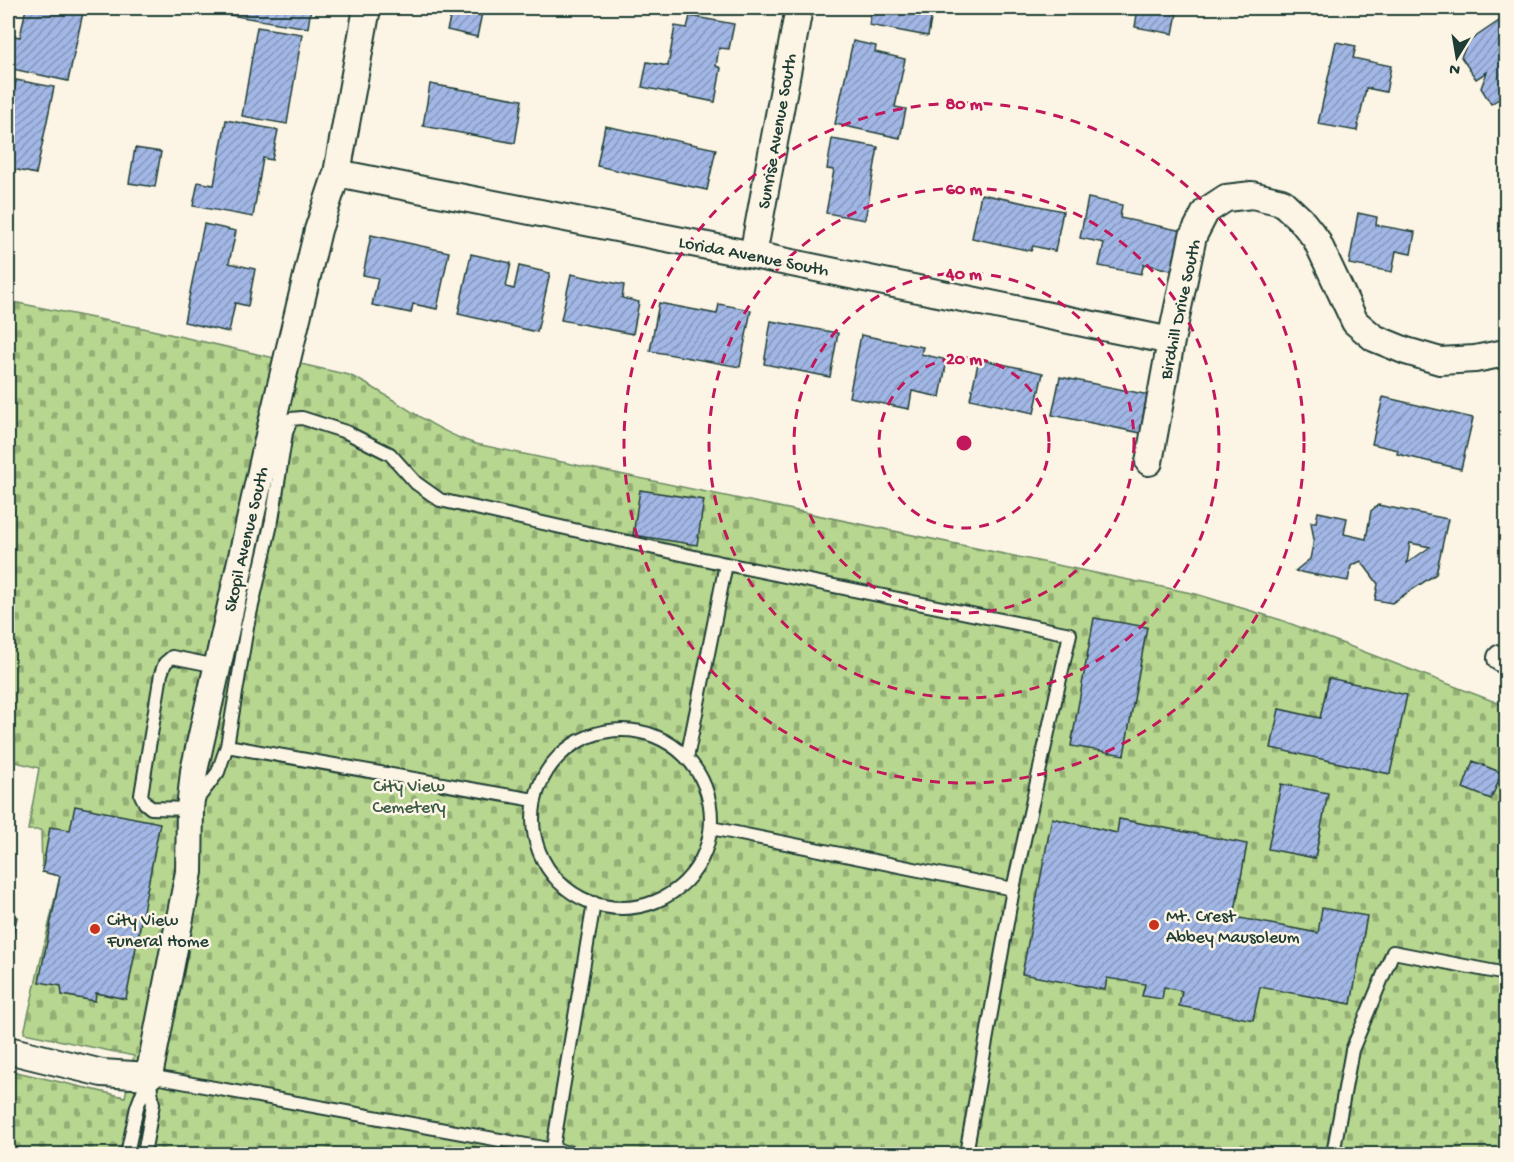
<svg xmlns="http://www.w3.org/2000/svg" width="1514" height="1162" viewBox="0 0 1514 1162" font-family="'Gochi Hand',sans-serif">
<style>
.cemetery{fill:url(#cemetery-stones);stroke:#6b8a62;stroke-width:1.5}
.building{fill:url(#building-hatch);stroke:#1f3d34;stroke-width:1.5;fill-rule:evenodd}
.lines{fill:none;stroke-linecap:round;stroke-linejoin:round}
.lane-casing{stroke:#1f3d34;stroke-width:16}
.street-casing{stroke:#1f3d34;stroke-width:30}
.lane{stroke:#fcf5e5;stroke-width:12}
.street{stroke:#fcf5e5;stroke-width:26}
.ring{fill:none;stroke:#c2185b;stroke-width:3;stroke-dasharray:10 8}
.poi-dot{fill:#c8321e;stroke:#fcf5e5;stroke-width:2}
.labels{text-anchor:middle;stroke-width:5;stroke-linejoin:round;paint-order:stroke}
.street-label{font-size:18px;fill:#1f3d34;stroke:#fcf5e5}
.park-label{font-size:18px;fill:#3d5c46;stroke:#fcf5e5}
.poi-label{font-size:18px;fill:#1f3d34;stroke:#fcf5e5;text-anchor:start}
.centre{fill:#c2185b;stroke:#fcf5e5;stroke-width:3}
.ring-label{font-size:18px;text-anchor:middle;font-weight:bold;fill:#c2185b;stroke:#fcf5e5;stroke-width:5;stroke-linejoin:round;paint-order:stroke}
</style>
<defs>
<pattern id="cemetery-stones" width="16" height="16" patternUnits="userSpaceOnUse" patternTransform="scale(1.5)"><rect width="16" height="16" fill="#b7d68f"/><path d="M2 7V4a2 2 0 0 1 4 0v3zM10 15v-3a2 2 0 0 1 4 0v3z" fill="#94af76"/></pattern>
<pattern id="building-hatch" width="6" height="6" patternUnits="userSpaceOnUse" patternTransform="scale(1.5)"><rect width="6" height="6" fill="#a2b7e5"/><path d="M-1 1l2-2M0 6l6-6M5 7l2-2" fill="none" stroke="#8396ba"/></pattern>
</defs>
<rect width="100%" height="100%" fill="#fcf5e5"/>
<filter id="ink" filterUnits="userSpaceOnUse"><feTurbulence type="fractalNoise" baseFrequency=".0167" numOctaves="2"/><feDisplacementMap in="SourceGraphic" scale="12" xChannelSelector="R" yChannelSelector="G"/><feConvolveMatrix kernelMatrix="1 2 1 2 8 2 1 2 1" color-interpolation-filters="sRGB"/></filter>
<g filter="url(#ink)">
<path class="cemetery" d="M8,301l135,27 206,47c44,20 81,55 127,69l720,150 85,26 225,86v448h-1498v-84l117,27 9,-41 -110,-23 36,-157 -18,-4 -1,-42h-13l11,-62 -31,-8z"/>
<path class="building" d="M26,8h58l-16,73 -60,-13v-20l2,-13 10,2z
M224,8h87l-3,20 -85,-14z
M437,8h46l-6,29 -30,-7 4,-15 -15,-3z
M872,8h61l-5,28 -59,-11z
M1138,8h40l-5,26 -38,-7z
M690,16l44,8 -5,25 -10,-1 -3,18 5,2 -6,34 -73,-15 5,-25 21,4 7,-40 12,2z
M1502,19l4,7v68l-15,10 -10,-16 6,-16 -11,7 -15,-22 7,-15z
M257,27l45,7 -15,90 -45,-8z
M853,41l23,5 -1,6 30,7 -10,48 11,2 -6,29 -65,-14z
M1336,42l20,4 -3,12 38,8 -5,26 -20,-4 -9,43 -39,-7z
M16,80l38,7 -18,87 -28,-6v-46z
M430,84l92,16 -7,43 -92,-17z
M226,120l52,10 -6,30 -9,-2 -10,59 -60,-11 5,-24 16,3z
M605,126l111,23 -9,41 -110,-24z
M832,139l46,8 -13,73 -39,-7 8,-43 -7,-1z
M135,148l26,4 -6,35 -26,-4z
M981,194l82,17 -8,40 -22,-5 -2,5 -59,-13z
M1088,198l34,7 -2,13 63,13 -8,40 -31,-7 -3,10 -42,-8 5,-23 -24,-5z
M1358,213l19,4 -1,8 39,7 -4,22 -15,-3 -4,21 -43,-8z
M204,224l32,7 -7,32 26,6 -7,37 -13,-3 -6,29 -45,-10z
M371,235l78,17 -12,57 -24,-5 -2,9 -39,-8 6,-27 -15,-3z
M471,254l40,9 -5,24 8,2 5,-23 31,7 -13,59 -79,-18z
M571,274l53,11 -2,13 17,4 -6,32 -72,-14z
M659,303l58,11 2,-10 32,6 -11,57 -90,-16z
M771,321l67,12 -8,44 -66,-13z
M861,335l62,12 -2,7 26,6 -7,37 -28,-6 -3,18 -60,-12z
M979,359l64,14 -9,40 -64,-14z
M1060,377l89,18 -8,38 -89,-18z
M1383,397l90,21 -12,51 -64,-15 1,-4 -26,-6z
M640,490l64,10 -7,45 -64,-10z
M1378,505l70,14 -12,55 -44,29 -17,-3 3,-16 -17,-23 -10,5 -3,15 -53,-10 15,-12 4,-19 -3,-18h5l2,-10 29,6 -3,16 22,5 5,-28zM1410,543l20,4 -23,16z
M1094,618l53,9 -23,128 -53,-9z
M1329,678l78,17 -17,79 -119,-26 8,-39 41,9z
M1473,761l29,12 -11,26 -28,-11z
M1281,784l47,9 -13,65 -47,-9z
M75,806l85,17 -34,176 -30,-6 -1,8 -33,-6 -1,-9 -22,-4 21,-106 -18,-4 8,-45 20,3z
M1052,818l65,15 2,-14 128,25 -13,73 84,16 4,-25 45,8 -16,88 -91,-17 -7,33 -74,-14 3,-15 -18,-4 -2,12 -20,-3 3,-12 -38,-6 -2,12 -83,-16z
M8,915l9,2 -9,41z"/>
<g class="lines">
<defs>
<path id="lane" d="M217,666l-45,-9 -7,6 -4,11 -20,121 4,8 6,5 39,1 28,-37 9,-26 20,-119 25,-107 14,-87 5,-14 11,-1 44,14 44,22 26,29 24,17 286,64 344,70 -57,255 -47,265
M533 819a89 89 0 1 1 178 0a89 89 0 1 1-178 0Z
M227,746l307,54
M687,758l39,-194
M711,828l302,61
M149,1076l427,78
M127,1154l10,-47 12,-31
M144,1154l9,-50 -4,-27
M552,1154l42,-251
M1333,1154l19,-104 41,-98 113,22"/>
<path id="street" d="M337,173l416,82 418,86
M753,255l46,-247
M1149,462l22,-121 22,-105 13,-25 20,-13 26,-3 30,7 19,18 15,19 39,83 19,16 32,13 34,10 35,-2 25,-5
M1501,658l5,3
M8,1050l94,23 47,3 40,-204 1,-63 4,-38 76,-340 48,-201 19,-57 30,-165"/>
</defs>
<use href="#lane" class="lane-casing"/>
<use href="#street" class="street-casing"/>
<use href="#lane" class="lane"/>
<use href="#street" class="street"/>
</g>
</g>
<g class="ring">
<circle cx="964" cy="443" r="85"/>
<circle cx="964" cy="443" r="170"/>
<circle cx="964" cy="443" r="255"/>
<circle cx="964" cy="443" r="340"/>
</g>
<g class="poi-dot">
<circle cx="1154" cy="925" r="6"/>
<circle cx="95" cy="929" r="6"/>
</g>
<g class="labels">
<g class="street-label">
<text transform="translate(776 131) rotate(-80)" y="6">Sunrise Avenue South</text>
<text transform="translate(754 255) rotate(11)" y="6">Lorida Avenue South</text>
<text transform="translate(1179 309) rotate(-78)" y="6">Birdhill Drive South</text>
<text transform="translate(245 539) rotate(-77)" y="6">Skopil Avenue South</text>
</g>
<g class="park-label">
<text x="409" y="791">City View<tspan x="409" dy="21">Cemetery</tspan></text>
</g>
<g class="poi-label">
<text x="1166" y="921">Mt. Crest<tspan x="1166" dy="21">Abbey Mausoleum</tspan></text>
<text x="107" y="925">City View<tspan x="107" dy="21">Funeral Home</tspan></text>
</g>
</g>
<circle cx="964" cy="443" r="9" class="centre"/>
<g class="ring-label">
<text x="964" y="109">80 m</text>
<text x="964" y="194">60 m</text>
<text x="964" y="279">40 m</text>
<text x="964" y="364">20 m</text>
</g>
<rect width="1514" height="1162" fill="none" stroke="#fcf5e5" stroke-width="30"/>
<rect x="15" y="15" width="1484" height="1132" fill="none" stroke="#1f3d34" stroke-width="2" filter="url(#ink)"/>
<g transform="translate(1457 57) rotate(191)" stroke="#fcf5e5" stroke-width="4.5" paint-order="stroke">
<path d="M0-4.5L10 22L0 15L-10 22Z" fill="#1f3d34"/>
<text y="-9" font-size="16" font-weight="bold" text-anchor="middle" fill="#1f3d34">N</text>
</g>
</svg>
